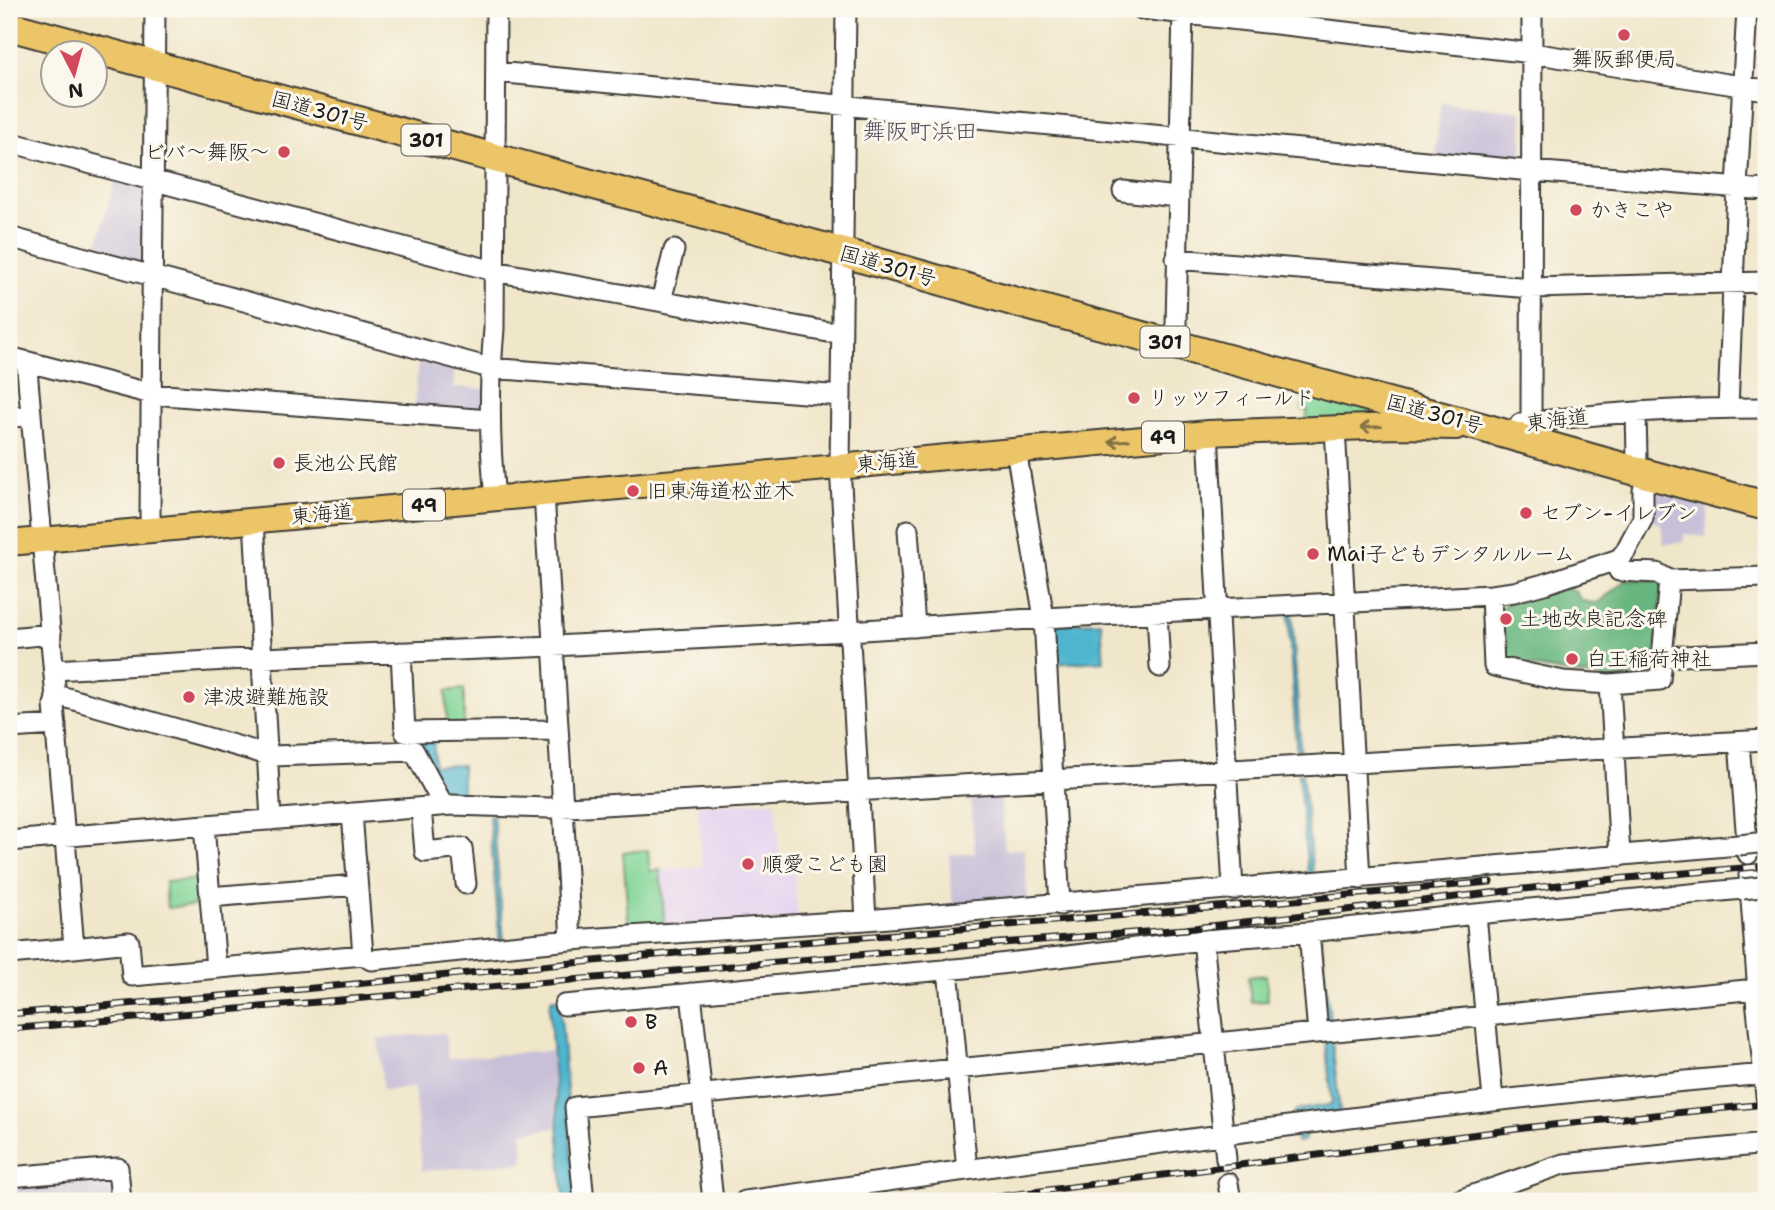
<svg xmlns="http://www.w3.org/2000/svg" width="1775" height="1210" viewBox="0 0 1775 1210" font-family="'Shantell Sans','Klee One',sans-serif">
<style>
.built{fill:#e6d2f0}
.industrial{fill:#c8bfd8}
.green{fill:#80d496;stroke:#4e7859;stroke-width:2}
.forest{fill:#68b67f;stroke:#42694e;stroke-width:2}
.water{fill:#50b5cf;stroke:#366876;stroke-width:2}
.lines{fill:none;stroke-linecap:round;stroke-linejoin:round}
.minor-casing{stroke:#3c3a36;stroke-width:23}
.major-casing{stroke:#3c3a36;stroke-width:28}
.highway-casing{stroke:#3c3a36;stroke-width:32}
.minor{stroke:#fff;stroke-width:19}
.major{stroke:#ecc569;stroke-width:24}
.highway{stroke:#ecc569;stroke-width:28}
.rail-casing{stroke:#1c1c1c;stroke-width:7}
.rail{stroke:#fbf7ec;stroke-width:4.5;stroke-dasharray:13;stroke-linecap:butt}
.minor-bridge-casing{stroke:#3c3a36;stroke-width:23;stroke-linecap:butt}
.minor-bridge{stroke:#fff;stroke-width:19}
.oneway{stroke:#847042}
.poi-dot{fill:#d1495b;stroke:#fbf7ec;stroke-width:2.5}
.labels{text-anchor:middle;stroke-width:6;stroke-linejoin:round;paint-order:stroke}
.shield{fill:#fbf7ec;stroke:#5f5e5a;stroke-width:2}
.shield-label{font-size:19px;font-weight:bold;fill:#1c1c1c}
.poi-label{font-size:21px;fill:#1c1c1c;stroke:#fbf7ec;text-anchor:start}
.street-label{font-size:21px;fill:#1c1c1c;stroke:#fbf7ec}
.neighbourhood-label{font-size:23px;fill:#534b60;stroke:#fbf7ec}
</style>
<rect width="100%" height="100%" fill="#fbf7ec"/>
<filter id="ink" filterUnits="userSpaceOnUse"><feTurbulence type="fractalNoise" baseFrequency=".0143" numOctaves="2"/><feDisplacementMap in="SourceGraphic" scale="14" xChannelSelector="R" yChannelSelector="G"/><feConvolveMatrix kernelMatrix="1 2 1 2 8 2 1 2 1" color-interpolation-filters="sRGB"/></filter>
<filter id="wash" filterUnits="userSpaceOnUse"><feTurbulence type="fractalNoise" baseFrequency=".00686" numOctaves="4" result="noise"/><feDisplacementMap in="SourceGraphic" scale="28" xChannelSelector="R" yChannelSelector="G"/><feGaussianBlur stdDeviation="1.57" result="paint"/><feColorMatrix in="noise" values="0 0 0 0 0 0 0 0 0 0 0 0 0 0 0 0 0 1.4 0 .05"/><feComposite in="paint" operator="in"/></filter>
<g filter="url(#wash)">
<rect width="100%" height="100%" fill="#f0e6ca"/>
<path class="built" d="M775,801l5,59h13l5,59 -133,8 -5,-57 42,-3 -4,-62z"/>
<path class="industrial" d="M1441,103l81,9v54l-87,-9z
M116,176l31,8v86l-53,-14z
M419,353l36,10 -2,24 33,2 -1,27 -71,-6z
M1650,490l58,15 -2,32 -22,-3 -1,8 -19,2 -3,-20 -14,-7z
M1000,789l5,61 19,-1 4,53 -75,6 -4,-53 26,-2 -5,-63z
M445,1033l3,25 103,-7 5,77 -34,4 2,30 -102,9 -8,-83 -31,2 -5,-52z
M114,1172l3,29h-107l-1,-20z"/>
<path class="green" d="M1302,391l85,20 -2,9 -80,2 3,-11 -6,-2 3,-10z
M464,689v36h-17l-1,-34z
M648,850l2,21 10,-1 5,57 -36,3 -6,-78z
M203,879l2,25 -38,4 -2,-26z
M1266,975l2,26 -17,1 -3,-25z"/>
<path class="forest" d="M1626,580l36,1 -7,90 -45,9 -110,-19 -2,-49 7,-8 55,-16h10l6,4 4,7 7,3 9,1 7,-4z"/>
<path class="water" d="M1288,612h4l9,148h-4z
M1101,622l3,39 -54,3 1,-40z
M406,737h28v29l28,-1v34l-15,1 -40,-53z
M1298,773h4l13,120h-5z
M493,814l11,129 -4,1 -11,-128z
M1312,922h7l21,190 -37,8 2,20 -8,2 -4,-29 3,-3 33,-5 3,-3z
M552,999h4l4,6 16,196h-11l-2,-12 -14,-183z"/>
</g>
<g filter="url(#ink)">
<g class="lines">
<defs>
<path id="minor" d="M846,9l-6,457 26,454
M1142,9l390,44 234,37
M496,72l1035,99 235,19
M9,142l485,129 334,61h14
M1123,191l54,6
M9,237l481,131 351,28
M1176,259l355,29 235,-6
M661,301l13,-51
M1170,344l6,-19 7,-316
M9,357l143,37 338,26
M1728,408l9,-220 10,-179
M1636,412l1,45
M9,417l22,-1
M1520,424c82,-12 164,-16 246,-16
M1335,428l25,451
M1208,433l25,457
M1526,439l5,-17 1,-413
M1016,450l28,168 16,287
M544,494l27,446
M495,498c-6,-57 -6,-113 -1,-169l2,-320
M254,520l17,300
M151,530l-1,-16 5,-505
M908,530l7,97
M1614,561l5,10 38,2 12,7 97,-3
M1491,595l3,71 69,15 47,3 50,-4 9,-100
M1157,613l3,54
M9,638l42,-4
M401,652l4,80 153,-2
M1662,657l104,-5
M54,670l208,-12 291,-12 296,-15 195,-13 447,-23 23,-3 30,-8 75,-25 6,-7 18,-34v-27l4,-17
M1610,684l10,172
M56,698l8,-1 208,59 142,-5 26,48 1,7
M9,728l47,-3
M1739,742l9,112
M421,808l4,44 37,-4 4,36
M352,813l11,142
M204,826l12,142
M9,841l443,-36 98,3 1216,-68
M1749,874l8,105 -1,20 10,97
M210,897l147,-12
M1476,914l17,186
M1309,932l9,101
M1203,940l23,219
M74,948l55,-6 3,34 231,-21 8,5 200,-20 295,-20 873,-75
M9,954l65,-6 -20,-243 2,-7 -29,-329 2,-7
M948,969l19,201
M691,993l22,208
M564,1005l401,-37 238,-28 106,-8 167,-18 267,-25
M9,1177l109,-9 3,33
M1228,1183l3,18
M584,1201l-9,-94 1191,-119
M745,1201c340,-47 679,-99 1021,-127
M1456,1201l107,-37 203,-20"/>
<path id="major" d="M9,543l1199,-110 187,-7 61,1"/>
<path id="highway" d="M9,26l814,221 204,58 461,124 159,45 119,32"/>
</defs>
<use href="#minor" class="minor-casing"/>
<use href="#major" class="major-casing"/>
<use href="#highway" class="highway-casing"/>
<use href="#minor" class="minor"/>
<use href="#major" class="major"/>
<use href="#highway" class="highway"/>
<defs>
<path id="rail" d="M9,1014l294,-25 426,-41 434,-36 327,-30
M9,1029l940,-82 236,-18 407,-48 174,-15
M964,1201l568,-74 234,-23"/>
</defs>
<use href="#rail" class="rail-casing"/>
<use href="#rail" class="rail"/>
<defs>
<path id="minor-bridge" d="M1739,845l18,-2
M1743,889l17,-2"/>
</defs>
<use href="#minor-bridge" class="minor-bridge-casing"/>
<use href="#minor-bridge" class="minor-bridge"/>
</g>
<defs><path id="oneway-shaft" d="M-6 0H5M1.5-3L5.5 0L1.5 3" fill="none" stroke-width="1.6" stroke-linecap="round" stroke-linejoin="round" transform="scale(1.75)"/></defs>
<g class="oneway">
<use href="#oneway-shaft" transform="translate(1371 427) rotate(178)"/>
<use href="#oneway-shaft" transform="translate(1119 441) rotate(175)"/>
</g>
</g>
<g class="poi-dot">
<circle cx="1624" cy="35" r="7"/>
<circle cx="284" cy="152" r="7"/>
<circle cx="1576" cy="210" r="7"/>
<circle cx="1134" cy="398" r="7"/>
<circle cx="279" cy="463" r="7"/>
<circle cx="633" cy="491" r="7"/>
<circle cx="1526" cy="513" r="7"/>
<circle cx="1313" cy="554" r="7"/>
<circle cx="1506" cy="619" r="7"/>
<circle cx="1572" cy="659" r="7"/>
<circle cx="189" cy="697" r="7"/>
<circle cx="748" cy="864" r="7"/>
<circle cx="631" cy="1022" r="7"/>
<circle cx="639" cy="1068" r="7"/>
</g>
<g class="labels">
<g class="shield">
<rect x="401.5" y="124.5" width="49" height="31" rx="5"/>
<rect x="1140.5" y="326.5" width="49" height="31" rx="5"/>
<rect x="1142" y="421.5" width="42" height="31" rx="5"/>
<rect x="403" y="489.5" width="42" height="31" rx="5"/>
</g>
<g class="shield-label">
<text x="426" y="147">301</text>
<text x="1165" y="349">301</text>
<text x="1163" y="444">49</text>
<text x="424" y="512">49</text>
</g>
<g class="poi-label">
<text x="1624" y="66" text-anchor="middle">舞阪郵便局</text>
<text x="270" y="159" text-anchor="end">ビバ～舞阪～</text>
<text x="1590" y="217">かきこや</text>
<text x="1148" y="405">リッツフィールド</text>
<text x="293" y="470">長池公民館</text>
<text x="647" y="498">旧東海道松並木</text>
<text x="1540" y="520">セブン-イレブン</text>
<text x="1327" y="561">Mai子どもデンタルルーム</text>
<text x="1520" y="626">土地改良記念碑</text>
<text x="1586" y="666">白王稲荷神社</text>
<text x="203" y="704">津波避難施設</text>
<text x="762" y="871">順愛こども園</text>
<text x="645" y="1029">B</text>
<text x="653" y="1075">A</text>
</g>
<g class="street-label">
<text transform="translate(320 111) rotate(15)" y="7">国道301号</text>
<text transform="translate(888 266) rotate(16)" y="7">国道301号</text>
<text transform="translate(1435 414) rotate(15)" y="7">国道301号</text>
<text transform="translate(1557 420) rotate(-7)" y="7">東海道</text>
<text transform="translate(887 462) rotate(-5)" y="7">東海道</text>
<text transform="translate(322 514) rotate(-5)" y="7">東海道</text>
</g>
<g class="neighbourhood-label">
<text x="920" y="139">舞阪町浜田</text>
</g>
</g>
<rect width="1775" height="1210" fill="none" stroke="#fbf7ec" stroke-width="35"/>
<g transform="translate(74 74) rotate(174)"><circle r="33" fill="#fbf7ec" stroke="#a29f99" stroke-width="2"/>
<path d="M0-5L12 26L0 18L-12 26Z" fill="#d1495b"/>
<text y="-10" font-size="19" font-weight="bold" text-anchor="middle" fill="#1c1c1c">N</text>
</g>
</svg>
